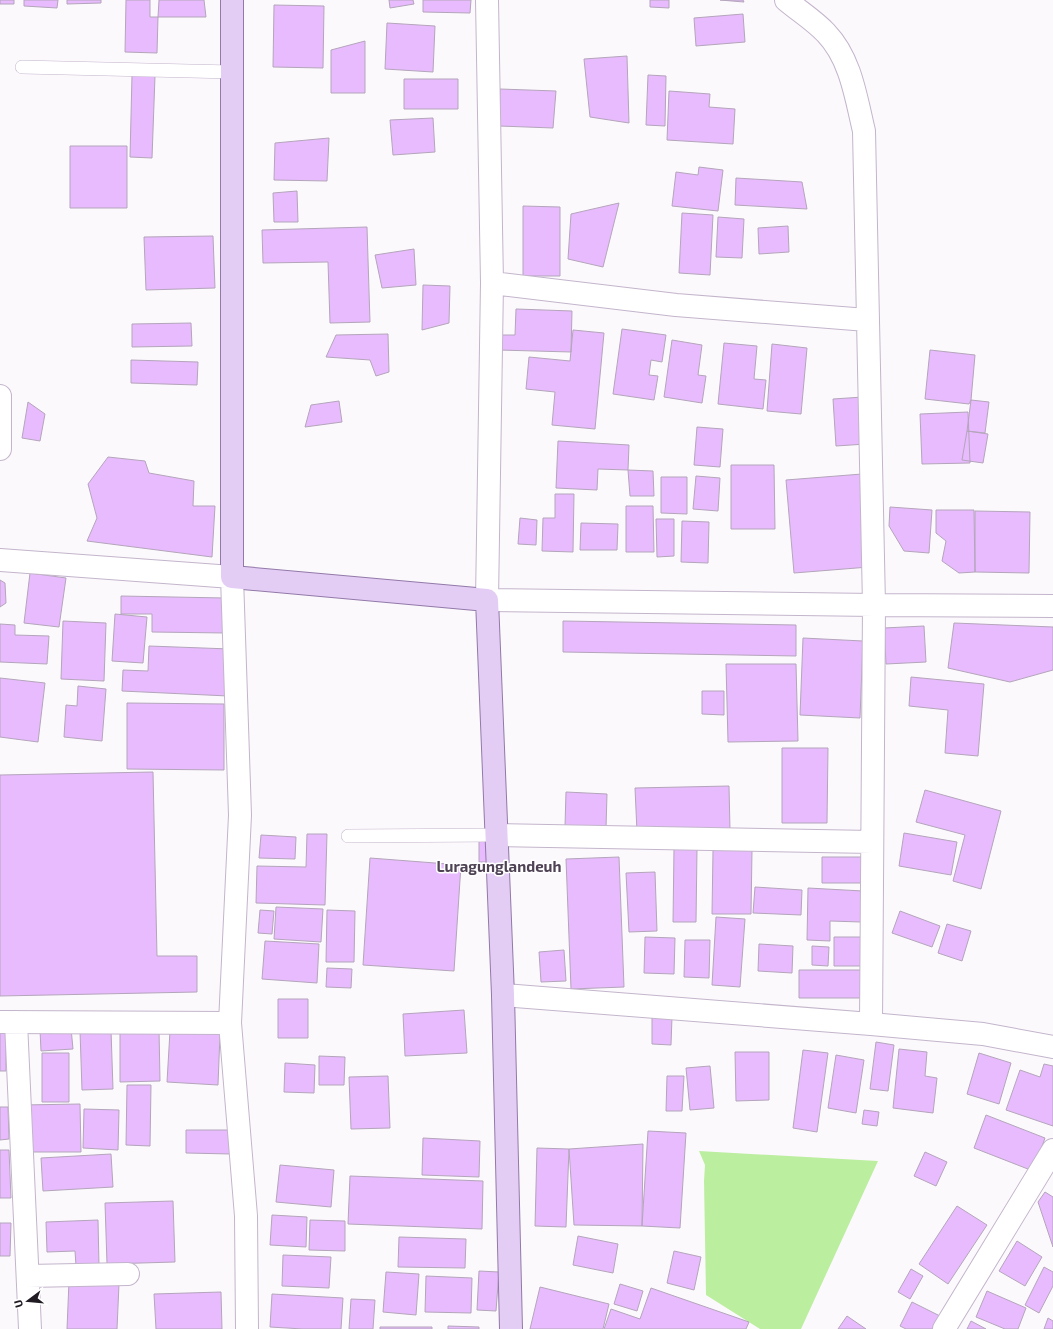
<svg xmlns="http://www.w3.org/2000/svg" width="1053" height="1329" viewBox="0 0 1053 1329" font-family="'Exo 2',sans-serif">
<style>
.green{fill:#bceea0}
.building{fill:#e7bbfd;stroke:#b4a5bb}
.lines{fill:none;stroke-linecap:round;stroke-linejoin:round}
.lane-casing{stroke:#c3b5cb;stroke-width:14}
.street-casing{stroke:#c3b5cb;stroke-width:24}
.primary-casing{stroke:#9279a8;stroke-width:24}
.lane{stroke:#fff;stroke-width:13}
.street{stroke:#fff;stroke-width:22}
.primary{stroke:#e3cdf5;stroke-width:22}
.labels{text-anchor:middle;stroke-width:3;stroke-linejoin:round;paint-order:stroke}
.quarter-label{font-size:15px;font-weight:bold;fill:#4e4254;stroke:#fff}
</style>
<rect width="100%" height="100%" fill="#fcf9fd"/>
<path class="green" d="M699,1151l179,10 -77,168h-41l-54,-34 -2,-114 1,-16z"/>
<path class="building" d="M0,0h14v4h-14z
M24,0h34l-1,8 -33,-2z
M67,0h34v3l-34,1z
M126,0h24v17h8l-1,36 -32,-1z
M159,0h45l2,17h-48z
M389,0h24l1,4 -24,4z
M423,0h48l-1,13 -47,-1z
M650,0h19v8l-19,-1z
M720,0h23l1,2z
M274,5l50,1 -1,62 -50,-1z
M743,14l2,28 -49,4 -2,-28z
M387,23l48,3 -2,46 -48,-3z
M365,41v52h-34v-43z
M627,56l2,67 -39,-6 -6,-58z
M132,75l23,1 -3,82 -22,-1z
M648,75l18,1 -1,50 -19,-1z
M404,79h54v30h-54z
M500,89l56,2 -3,37 -54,-2z
M669,91l41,3 -1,13 26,2 -2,35 -66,-4z
M433,118l2,34 -42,3 -3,-35z
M329,138l-2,43 -53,-1 1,-37z
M70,146h57v62h-57z
M699,167l24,3 -5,41 -46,-5 4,-34 22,3z
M736,178l66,4 5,27 -72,-4z
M297,191l1,31h-24l-1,-29z
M619,203l-16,64 -35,-8 3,-45z
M523,206l37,1v69h-37z
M682,213l31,2 -3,60 -31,-2z
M718,217l26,2 -2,39 -26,-1z
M788,226l1,26 -30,2 -1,-26z
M367,227l3,95 -40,1 -2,-61 -65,1 -1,-33z
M213,236l2,52 -69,2 -2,-53z
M414,249l2,36 -34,3 -7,-33z
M423,285l27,1 -1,37 -27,7z
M516,309l56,2 -1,41 -73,-2v-15h17z
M191,323l1,23 -60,1v-23z
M622,329l44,6 -4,27 -11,-2 -2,15 9,1 -4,24 -41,-6z
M573,330l31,3 -9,96 -43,-4 3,-33 -29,-3 3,-32 41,4z
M388,334l1,38 -13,4 -6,-16 -44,-3 10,-22z
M672,340l30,5 -4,30 8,1 -4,27 -38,-6z
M724,343l33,3 -3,33 12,1 -3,29 -45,-5z
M772,344l35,4 -6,66 -34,-3z
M930,350l45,5 -4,45 -2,4 -44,-5z
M131,360l67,2 -1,23 -66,-2z
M863,397l3,47 -30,2 -3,-47z
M971,400l18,2 -4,31 -18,-2z
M339,401l3,21 -37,5 6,-22z
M28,402l17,12 -5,27 -18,-3z
M968,412l2,51 -48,1 -2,-50z
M697,427l26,2 -3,38 -26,-2z
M967,431l21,3 -5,29 -21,-3z
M558,441l71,4 -1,25 -30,-1 -1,21 -41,-2z
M108,457l37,4 4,12 45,8 -1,25h22l-3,51 -125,-16 10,-23 -9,-34z
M731,465h43l1,64h-44z
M628,470l25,1 1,25h-24z
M862,474l7,93 -75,6 -8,-93z
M696,476l24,2 -2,33 -25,-2z
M661,477h26v37l-26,-1z
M555,494h19l-1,58 -31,-1 1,-33h12z
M626,506h27l1,46h-28z
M890,507l42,3 -3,43 -25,-2 -15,-25z
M936,510h38l1,62 -16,1 -17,-12 4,-20 -10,-8z
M975,511l55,1 -1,61 -54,-1z
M520,518l17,2 -1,25 -18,-1z
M656,519h18v37l-17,1z
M682,521l27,1 -1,41 -27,-1z
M581,523l37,1 -1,26h-37z
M30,573l36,5 -7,49 -35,-4z
M0,580l5,3 1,20 -6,4z
M121,596l104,2v35l-73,-1v-18h-31z
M115,614l32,3 -4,46 -31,-2z
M63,621l43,2 -2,58 -43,-2z
M563,621l233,4v31l-233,-4z
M954,623l99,4v43l-43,12 -62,-14z
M0,624l15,1v10l34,1 -2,28 -47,-2z
M924,626l2,36 -40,2 -2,-36z
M803,638l60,3 -3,77 -60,-3z
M149,646l81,3 -2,47 -106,-5 1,-21 25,1z
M726,664h70l2,77 -70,1z
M911,677l73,7 -6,72 -33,-3 3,-43 -39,-4z
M0,678l45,5 -7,59 -38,-5z
M78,686l28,3 -4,52 -38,-4 2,-32 11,1z
M702,691h22v24l-22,-1z
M127,703l97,1v66l-97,-1z
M782,748h46l-1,75h-45z
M153,772l4,184h40v36l-197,4v-221z
M729,786l1,44 -93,2 -2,-44z
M925,790l76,21 -20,78 -28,-8 12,-46 -49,-13z
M566,792l41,2 -1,34 -41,-2z
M904,833l53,9 -6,33 -52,-9z
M307,834h20l-2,71 -69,-2 1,-37 49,1z
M261,835l35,2 -1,22 -36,-1z
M492,839v23h-13v-22z
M674,848l23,1 -1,73h-23z
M713,850h39l-1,64h-39z
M619,857l5,130 -53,2 -5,-130z
M822,857h42v26h-42z
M370,858l91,7 -7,106 -91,-6z
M655,872l2,59 -28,1 -3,-59z
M755,887l47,3 -1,25 -48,-2z
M808,888l55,3 -2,31 -31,-1v20l-23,-1z
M276,907l47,2 -2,33 -47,-3z
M260,910l14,1 -2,23 -14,-1z
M327,910l28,1 -1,51h-28z
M900,911l40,15 -8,21 -40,-14z
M716,917l29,2 -5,68 -28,-2z
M947,924l24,7 -9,30 -24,-8z
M645,937l30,1 -1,36 -30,-1z
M834,937h29l1,29h-30z
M685,940h25l-1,38 -25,-1z
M265,941l54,3 -2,39 -55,-4z
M759,944l34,2 -1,27 -34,-2z
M812,946l17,1 -1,19 -16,-1z
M564,950l2,31 -25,1 -2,-30z
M327,968l25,1 -1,19 -25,-1z
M799,970h64v28h-64z
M278,999h30v39h-30z
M464,1010l3,43 -62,3 -2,-42z
M652,1016l20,1 -1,28 -19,-1z
M0,1028h6v43h-6z
M71,1028l2,21 -32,2 -1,-21z
M159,1029l1,52 -40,1v-52z
M111,1030l2,59 -31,1 -2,-59z
M170,1031l50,3 -2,51 -51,-3z
M876,1042l18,3 -6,46 -18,-2z
M899,1049l28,3 -2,24 12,2 -4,35 -40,-5z
M803,1050l25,3 -11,79 -24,-4z
M735,1052h34v48l-33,1z
M42,1053h27v49h-27z
M979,1053l32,10 -12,41 -32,-10z
M836,1055l28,5 -8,53 -28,-5z
M319,1056l26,1 -1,28h-25z
M285,1063l30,2 -1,28 -30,-1z
M1044,1064l9,2v60l-47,-16 14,-40 20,7z
M710,1066l4,42 -24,2 -4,-42z
M388,1076l2,52 -39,1 -2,-52z
M667,1076h17l-2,35h-16z
M127,1085h24l-1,61 -24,-1z
M80,1104l1,48h-58l-1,-47z
M0,1107h8l1,32 -9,1z
M84,1109l35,1 -1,40 -35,-2z
M864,1110l15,2 -2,14 -15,-2z
M986,1115l59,23 -12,33 -59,-23z
M186,1130h45v24l-45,-1z
M648,1131l38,2 -6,95 -38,-2z
M423,1138l57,3 -1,36 -57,-2z
M643,1144l-1,82 -68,-1 -5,-76z
M537,1148l32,1 -3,78 -31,-1z
M0,1150h9l2,48h-11z
M925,1152l22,10 -11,24 -22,-10z
M111,1154l2,33 -70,4 -2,-33z
M280,1165l54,5 -3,37 -55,-5z
M350,1176l133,5 -1,48 -134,-5z
M1045,1192l8,5v50l-15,-45z
M173,1201l2,61 -68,2 -2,-61z
M957,1206l30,19 -39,59 -29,-20z
M272,1215l35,2 -1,30 -36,-2z
M98,1220l1,46h-23l-1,-15 -28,1 -1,-30z
M310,1220l35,1v30l-36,-1z
M0,1223h11l-1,33h-10z
M578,1236l40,8 -5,29 -40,-8z
M399,1237l67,2 -1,29 -67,-1z
M1017,1241l25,16 -17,29 -26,-15z
M674,1251l27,6 -7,33 -27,-7z
M283,1255l48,2 -2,31 -47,-2z
M1044,1267l9,5v14l-14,27 -14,-8z
M911,1269l12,7 -13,23 -12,-7z
M479,1271l20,1 -3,39 -19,-1z
M386,1272l33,2 -3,41 -33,-3z
M426,1276l46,2 -1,35 -46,-1z
M69,1281l50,3 -2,45h-50z
M620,1284l23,7 -6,20 -23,-7z
M540,1287l69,17 -6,25h-73z
M651,1288l98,34 -3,7h-142l7,-20 29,10z
M987,1291l39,17 -8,21h-13l-29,-12z
M221,1292l1,37h-66l-2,-35z
M272,1294l71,4 -2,31h-38l-33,-2z
M351,1299l24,1 -2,29h-24z
M912,1302l28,14 -7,13h-27l-6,-3z
M847,1316l19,13h-28z
M1048,1318l5,3v8h-9z
M971,1321l15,8h-19z
M448,1326l31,1v2h-31z
M380,1327h52v2h-52z"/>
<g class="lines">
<defs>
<path id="lane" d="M22,67l210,5
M348,836l149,-1"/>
<path id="street" d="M487,0l5,283 -5,317 387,5 179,1
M786,0c13,11 29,21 40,33 25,26 30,65 38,98l10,474 -3,419
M492,283l184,22 191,15
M0,396v53
M0,560l232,17 8,238 -10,208 16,193 1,113
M497,835l375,7
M503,995l368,29 112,10 70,13
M0,1022l230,1
M16,1022l14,307
M28,1276l100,-2
M944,1329l109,-179"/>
<path id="primary" d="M232,0v577l255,23 16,395 8,334"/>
</defs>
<use href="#lane" class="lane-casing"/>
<use href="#street" class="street-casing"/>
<use href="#primary" class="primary-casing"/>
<use href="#lane" class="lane"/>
<use href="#street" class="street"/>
<use href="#primary" class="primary"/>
</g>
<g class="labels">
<g class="quarter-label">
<text x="499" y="872">Luragunglandeuh</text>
</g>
</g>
<g transform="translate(28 1301) rotate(254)" stroke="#ffffff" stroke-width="3" paint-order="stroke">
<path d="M0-3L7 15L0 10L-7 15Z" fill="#201a23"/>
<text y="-6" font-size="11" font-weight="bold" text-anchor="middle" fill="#201a23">U</text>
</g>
</svg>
